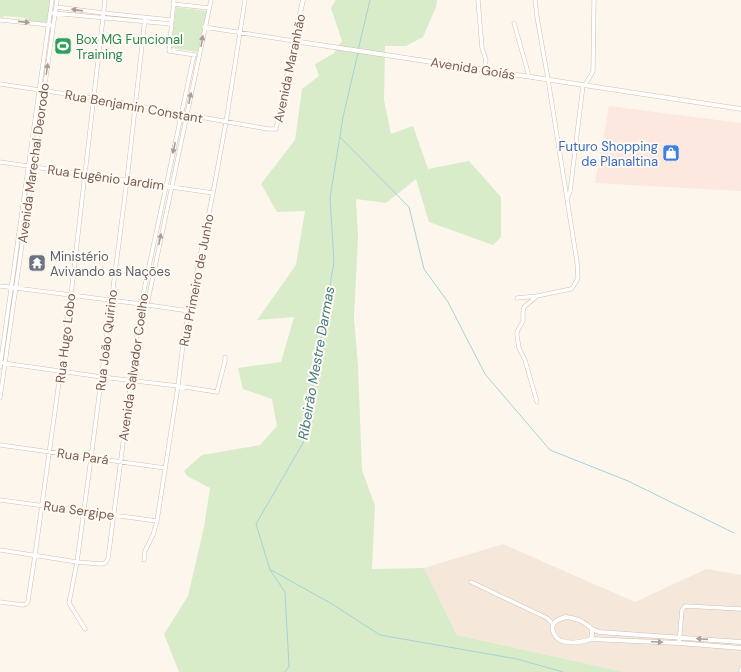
<svg xmlns="http://www.w3.org/2000/svg" width="741" height="672" viewBox="0 0 741 672" font-family="'DM Sans',sans-serif">
<style>
.residential{fill:#f5e8da}
.commercial{fill:#fde8e0}
.green{fill:#d8ecc9}
.lines{fill:none;stroke-linecap:round;stroke-linejoin:round}
.stream{stroke:#a5d3da;stroke-width:1}
.minor-casing{stroke:#d1beb0;stroke-width:4.5}
.tertiary-casing{stroke:#d1beb0;stroke-width:5}
.minor{stroke:#fff;stroke-width:3.5}
.tertiary{stroke:#fff;stroke-width:4}
.oneway{fill:#af9d94}
.labels{text-anchor:middle;stroke-width:4;stroke-linejoin:round;paint-order:stroke}
.leisure-label{font-size:13px;fill:#27864d;stroke:#fffaf3;text-anchor:start}
.street-label{font-size:13px;fill:#7a5c4d;stroke:#fffaf3}
.shop-label{font-size:13px;fill:#366cbe;stroke:#fffaf3;text-anchor:end}
.worship-label{font-size:13px;fill:#5b616d;stroke:#fffaf3;text-anchor:start}
.water-label{font-size:14px;font-style:italic;fill:#437c86;stroke:#fffaf3}
</style>
<rect width="100%" height="100%" fill="#fdf6ec"/>
<path class="residential" d="M503,544l132,58 71,-33 35,6v97h-117l-167,-37 -33,-67z"/>
<path class="commercial" d="M609,106l132,17v68l-146,-8z"/>
<path class="green" d="M0,0h50l-3,23 -20,-2 -2,-3 -21,-2 -1,2 -3,-1z
M336,0h101l-1,7 -13,30 -17,9h-21l-1,54 7,34 22,-8 15,43 41,-8 32,36v40l-8,8 -64,-23 -13,-43 -30,24 -30,-4 2,38 -4,81 4,48 4,104 13,36 -3,63 52,-1 33,67 167,37h-445l-15,-38 24,-38 16,-69 6,-39 -23,-12 -3,-5 18,-16 58,-10 17,-19 -5,-27 -29,-10 -5,-21 43,-6 13,-45 -37,3 39,-55 9,-54 -28,1 -16,-28 34,-44 7,-51 17,-13 -4,-12 18,-10 9,-13 -11,-33z
M176,7l31,4 -9,41 -27,-4z"/>
<g class="lines">
<path class="stream" d="M358,50l12,-50
M340,137l69,70 15,62 24,33 37,72 65,76 78,31 106,52
M271,570l61,34 48,31 137,24 46,13
M285,672l4,-6 -4,-74 -15,-22 -14,-46 47,-81 31,-181 -4,-64 13,-81 15,-64"/>
<defs>
<path id="minor" d="M174,0l-5,51 26,4
M478,0l4,48 4,12 -2,9
M173,4l36,4
M56,7l47,6 68,7
M53,13l118,11
M0,20l51,5
M514,23l15,53
M0,84l93,14 175,31h8l18,-88 -90,-14
M585,85c2,-5 6,-8 8,-14l1,-71
M0,162l213,31
M567,198l3,-6 13,-107
M0,286l141,18 48,7
M536,297l-12,10 -1,4v10l-6,11v3l2,13 6,12 12,42
M517,298l20,-2 34,-7 2,-2 5,-9 -1,-16 -29,-183 -11,-62 -2,-17
M147,305l64,-305
M3,363l99,14 76,9 39,6 8,-31v-4
M0,367l52,-367
M0,398l57,-398
M0,445l165,23
M0,500l157,21
M0,550l77,12 24,2 4,-1 3,-4 33,-255 53,-249
M144,560l1,-9 8,-16 4,-14 21,-135 6,-51 29,-142 13,-71 19,-122
M471,582l76,36 6,6
M0,602l23,3 3,-1 2,-3 7,-46 36,-260 34,-295
M85,629l-16,-26 8,-41 14,-104 36,-278 18,-162
M679,643l3,-33 3,-4 56,3
M741,672v-3"/>
<path id="tertiary" d="M303,0l-9,41 447,68
M566,617c12,2 17,4 26,12v5l-1,5c-9,3 -20,5 -29,2 -5,-2 -8,-6 -9,-10 -3,-9 6,-12 13,-14z
M592,629l7,3 142,10
M591,639l88,4 62,5"/>
</defs>
<use href="#minor" class="minor-casing"/>
<use href="#tertiary" class="tertiary-casing"/>
<use href="#minor" class="minor"/>
<use href="#tertiary" class="tertiary"/>
</g>
<defs><path id="oneway-solid" d="M-6-.8H1V-3.2L6.5 0L1 3.2V.8H-6Z"/></defs>
<g class="oneway">
<use href="#oneway-solid" transform="translate(77 10) rotate(-172)"/>
<use href="#oneway-solid" transform="translate(24 22) rotate(6)"/>
<use href="#oneway-solid" transform="translate(202 41) rotate(-80)"/>
<use href="#oneway-solid" transform="translate(47 69) rotate(-82)"/>
<use href="#oneway-solid" transform="translate(190 98) rotate(-77)"/>
<use href="#oneway-solid" transform="translate(174 148) rotate(102)"/>
<use href="#oneway-solid" transform="translate(160 239) rotate(-78)"/>
<use href="#oneway-solid" transform="translate(702 639) rotate(-176)"/>
<use href="#oneway-solid" transform="translate(657 642) rotate(3)"/>
</g>
<defs>
<symbol id="stadium-square" viewBox="-11 -11 22 22"><rect x="-9" y="-9" width="18" height="18" rx="4" fill="#2e9e5b" stroke="#fffaf3"/><path d="M0-5a6.5 5 0 1 0 0 10a6.5 5 0 1 0 0-10ZM-3.5-1.8h7v3.6h-7Z" fill="#fff"/></symbol>
<symbol id="shop-square" viewBox="-11 -11 22 22"><rect x="-9" y="-9" width="18" height="18" rx="4" fill="#3f7fe0" stroke="#fffaf3"/><path d="M-5-2.5h2.3a2.7 3.5 0 0 1 5.4 0H5L5.5 6h-11ZM-1.5-2.5h3a1.5 2.3 0 0 0-3 0Z" fill="#fff"/></symbol>
<symbol id="temple-square" viewBox="-11 -11 22 22"><rect x="-9" y="-9" width="18" height="18" rx="4" fill="#6b7280" stroke="#fffaf3"/><path d="M0-6L5-2H3V0L6.5 2.5H4V6H1.5V3h-3V6H-4V2.5H-6.5L-3 0V-2H-5Z" fill="#fff"/></symbol>
</defs>
<g fill-rule="evenodd">
<use href="#stadium-square" x="53" y="36" width="20" height="20"/>
<use href="#shop-square" x="661" y="143" width="20" height="20"/>
<use href="#temple-square" x="27" y="253" width="20" height="20"/>
</g>
<g class="labels">
<g class="leisure-label">
<text x="76" y="44">Box MG Funcional<tspan x="76" dy="15">Training</tspan></text>
</g>
<g class="street-label">
<text transform="translate(289 68) rotate(-78)" y="5">Avenida Maranhão</text>
<text transform="translate(473 68) rotate(9)" y="5">Avenida Goiás</text>
<text transform="translate(134 106) rotate(10)" y="5">Rua Benjamin Constant</text>
<text transform="translate(33 163) rotate(-82)" y="5">Avenida Marechal Deorodo</text>
<text transform="translate(106 177) rotate(8)" y="5">Rua Eugênio Jardim</text>
<text transform="translate(196 280) rotate(-79)" y="5">Rua Primeiro de Junho</text>
<text transform="translate(65 338) rotate(-83)" y="5">Rua Hugo Lobo</text>
<text transform="translate(106 340) rotate(-83)" y="5">Rua João Quirino</text>
<text transform="translate(133 367) rotate(-82)" y="5">Avenida Salvador Coelho</text>
<text transform="translate(83 456) rotate(8)" y="5">Rua Pará</text>
<text transform="translate(79 510) rotate(8)" y="5">Rua Sergipe</text>
</g>
<g class="shop-label">
<text x="658" y="151">Futuro Shopping<tspan x="658" dy="15">de Planaltina</tspan></text>
</g>
<g class="worship-label">
<text x="50" y="261">Ministério<tspan x="50" dy="15">Avivando as Nações</tspan></text>
</g>
<g class="water-label">
<text transform="translate(316 363) rotate(-80)" y="5">Ribeirão Mestre Darmas</text>
</g>
</g>
</svg>
